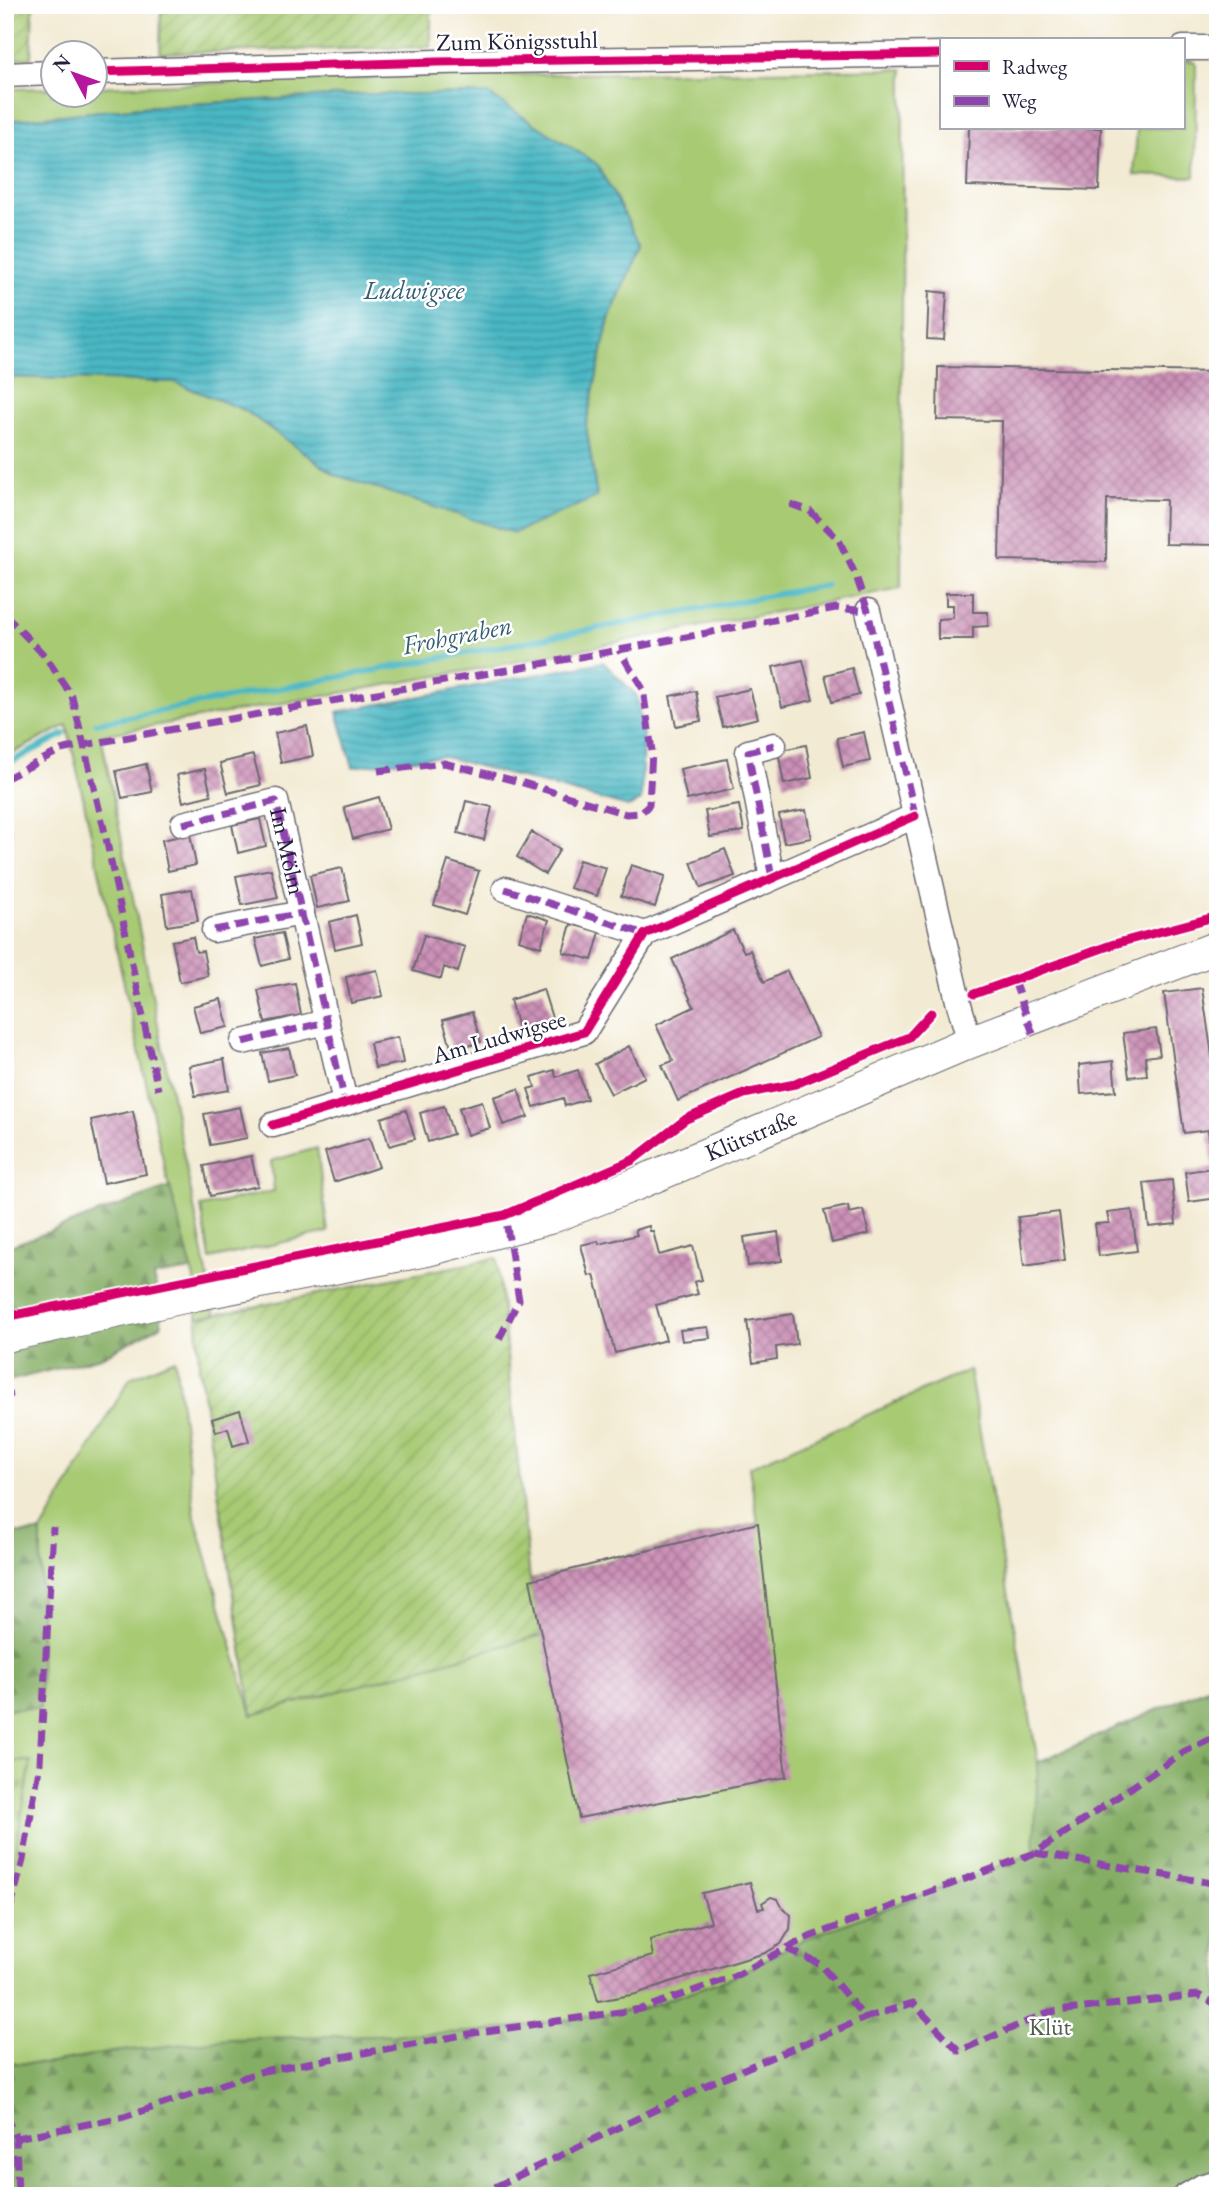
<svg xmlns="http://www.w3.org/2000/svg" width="1223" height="2201" viewBox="0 0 1223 2201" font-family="'EB Garamond',serif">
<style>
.green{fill:#a7ca73;stroke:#647657;stroke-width:2}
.forest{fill:url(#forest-firs);stroke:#546850;stroke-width:2}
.cemetery{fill:url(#cemetery-stones);stroke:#647657;stroke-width:2}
.garden{fill:url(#garden-furrows);stroke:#647657;stroke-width:2}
.water{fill:url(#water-rules);stroke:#366d80;stroke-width:2}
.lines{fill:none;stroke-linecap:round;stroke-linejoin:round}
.stream{stroke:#4ab8c4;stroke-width:6}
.building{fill:url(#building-cross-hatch)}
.minor-casing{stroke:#6b6870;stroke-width:27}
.major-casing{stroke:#6b6870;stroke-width:34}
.minor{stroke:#fff;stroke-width:24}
.major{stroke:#fff;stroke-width:32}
.quiet{stroke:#8e44ad;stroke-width:7;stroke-dasharray:14 7;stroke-linecap:butt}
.cycleway-casing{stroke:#fff;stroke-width:13}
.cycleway{stroke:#d6006c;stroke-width:9}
.labels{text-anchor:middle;stroke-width:5;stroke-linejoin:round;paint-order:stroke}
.street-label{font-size:24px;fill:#22223b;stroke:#fff}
.park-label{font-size:24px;fill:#515d4f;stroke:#fff}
.water-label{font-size:26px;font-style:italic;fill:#325e72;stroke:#fff}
</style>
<defs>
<pattern id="forest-firs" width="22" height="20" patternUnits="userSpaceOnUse" patternTransform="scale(1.75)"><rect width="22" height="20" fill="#85ae65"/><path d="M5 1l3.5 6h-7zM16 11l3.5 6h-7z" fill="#6c8d54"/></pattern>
<pattern id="cemetery-stones" width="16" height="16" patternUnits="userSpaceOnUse" patternTransform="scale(1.75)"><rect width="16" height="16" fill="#a7ca73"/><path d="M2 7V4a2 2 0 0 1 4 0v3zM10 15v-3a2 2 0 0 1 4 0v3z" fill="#8fad64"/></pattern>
<pattern id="garden-furrows" width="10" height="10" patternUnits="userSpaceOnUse" patternTransform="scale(1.75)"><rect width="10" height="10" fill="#a7ca73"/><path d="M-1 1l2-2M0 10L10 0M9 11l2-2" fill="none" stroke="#8fad64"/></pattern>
<pattern id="water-rules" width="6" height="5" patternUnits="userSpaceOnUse" patternTransform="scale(1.75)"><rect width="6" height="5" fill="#4ab8c4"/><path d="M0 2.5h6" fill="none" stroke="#3d95a0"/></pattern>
<pattern id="building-cross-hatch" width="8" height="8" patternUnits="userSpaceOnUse" patternTransform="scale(1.75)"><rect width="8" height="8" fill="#cc91b7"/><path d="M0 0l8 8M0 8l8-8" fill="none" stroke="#a57696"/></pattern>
</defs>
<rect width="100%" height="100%" fill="#fff"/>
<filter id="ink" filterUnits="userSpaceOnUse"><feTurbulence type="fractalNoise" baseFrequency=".0143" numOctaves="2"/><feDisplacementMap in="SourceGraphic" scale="14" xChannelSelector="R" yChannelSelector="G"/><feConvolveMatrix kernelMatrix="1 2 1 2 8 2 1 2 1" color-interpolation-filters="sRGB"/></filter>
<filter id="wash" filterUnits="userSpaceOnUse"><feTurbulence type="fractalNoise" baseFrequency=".00686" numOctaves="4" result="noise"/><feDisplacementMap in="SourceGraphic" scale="28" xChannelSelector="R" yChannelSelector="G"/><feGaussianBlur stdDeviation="1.57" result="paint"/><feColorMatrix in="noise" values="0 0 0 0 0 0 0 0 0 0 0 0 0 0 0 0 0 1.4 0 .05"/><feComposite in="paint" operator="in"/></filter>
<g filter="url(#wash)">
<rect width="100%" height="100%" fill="#f2ead2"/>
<path class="green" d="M1183,61h11l2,4 -1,112 -61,-2 3,-47h46z
M903,69l-2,519 -418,80 -382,67 114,579 -18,4 1,-24 -29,-107 -102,-462 -62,32v-380l169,5 70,28 92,65 261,22 -11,-72 23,-106 32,-74 -275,-151 -225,13 -136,14v-32l47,-1v6h42l1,-7 333,-11z
M317,1148l11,84 -118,27 -9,-52 73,-16 -3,-30z
M175,1359l20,158 57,198 290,-80 -12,-55 228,-57 -9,-56 220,-97 69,392 -3,91 -231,86 -71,38 -92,32 -161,23 -367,20 -67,12 -41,-1v-354l35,-2 1,-175 89,-154z"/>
<path class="forest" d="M170,1187l22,83 -38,6 8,49 -61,32 -96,25v-134z
M41,1532l-1,176 -35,1v-175z
M1218,1683v513h-1213v-133l41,1 67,-12 117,-13 250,-7 161,-23 92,-32 71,-38 230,-86 4,-91z"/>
<path class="cemetery" d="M31,1761l-26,150v-149z"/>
<path class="garden" d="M5,5h28l-2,53 -26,1z
M161,5h270v42l-271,6z
M497,1258l33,322 12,55 -290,80 -53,-348 -2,-49z"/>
<path class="water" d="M366,94h122l109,70 44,81 -32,74 -23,106 11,72 -83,36 -178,-58 -92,-65 -70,-28 -169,-5v-256l136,-14z
M603,662l34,34 6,39 -2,66 -13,6 -187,-51 -88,11 -16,-55z"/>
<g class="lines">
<path class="stream" d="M96,723l730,-138
M5,765l59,-31"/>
</g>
<g id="blocks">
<path class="building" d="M969,128h132l-2,62 -132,-4z
M929,291l18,2 -3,47 -17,-1z
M938,367l280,5v173l-53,-1 1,-44 -59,-1 -1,63 -107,-2 3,-139 -65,-1z
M946,593h27v19h15v14l-15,1v12h-35v-20l15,-1v-13h-7z
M803,660l10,40 -31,7 -9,-40z
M852,668l7,27 -27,7 -7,-27z
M750,689l8,29 -35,9 -8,-30z
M696,691l5,30 -25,5 -6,-30z
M307,726l6,30 -32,7 -6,-30z
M864,732l6,29 -27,6 -6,-29z
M806,745l6,33 -28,6 -6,-33z
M253,755l8,30 -33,8 -8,-30z
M727,759l7,30 -47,11 -7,-31z
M146,764l6,28 -30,6 -6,-27z
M205,769l6,26 -28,7 -6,-27z
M379,797l9,32 -35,10 -9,-32z
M466,801l26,6 -8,33 -26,-7z
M739,805l5,26 -34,6 -5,-26z
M806,810l5,28 -27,5 -5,-28z
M260,819l6,27 -28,7 -6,-28z
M532,832l28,17 -15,25 -28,-17z
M190,834l6,31 -28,6 -6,-31z
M725,849l10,27 -34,12 -10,-26z
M579,860l27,8 -9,28 -27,-8z
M448,861l31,10 -14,44 -31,-10z
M631,865l34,11 -10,31 -34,-11z
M342,868l8,33 -33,7 -7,-33z
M271,869l7,29 -36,7 -6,-29z
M192,889l6,32 -31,5 -5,-32z
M527,913l22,7 -8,27 -22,-7z
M356,915l6,28 -27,6 -6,-27z
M571,924l29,8 -8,28 -29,-8z
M733,930l11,22 6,-2 14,32 23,-11 31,66 -140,64 -16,-36 11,-4 -17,-36 38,-18 -22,-48z
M282,933l6,26 -26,7 -7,-27z
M424,935l41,12 -7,25 -14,-5 -3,12 -28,-8z
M193,937l3,15 7,-1 5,25 -28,6 -8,-41z
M377,970l6,26 -32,7 -5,-26z
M295,983l6,32 -36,7 -7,-32z
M1202,988l16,109v101l-29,4 -4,-30 28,-4 -5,-38 -24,3 -20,-140z
M543,989l10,32 -34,10 -9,-31z
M221,999l7,28 -28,6 -7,-27z
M472,1012l9,30 -29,9 -9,-31z
M1156,1029l4,26 -15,2 2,18 -18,2 -6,-44z
M398,1037l5,26 -28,5 -5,-25z
M629,1046l16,31 -34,17 -16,-30z
M289,1048l6,27 -27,6 -6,-28z
M224,1059l5,31 -34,6 -6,-30z
M1113,1061l3,30 -35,3 -2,-29z
M554,1070l2,7 22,-7 9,29 -22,7 -2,-8 -29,9 -6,-18 7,-2 -3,-10z
M518,1089l10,28 -25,8 -9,-28z
M482,1101l8,27 -23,7 -8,-27z
M444,1106l9,28 -25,8 -8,-29z
M240,1107l7,31 -37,7 -6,-31z
M406,1110l9,29 -26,7 -8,-28z
M133,1111l13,63 -42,9 -13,-63z
M369,1138l10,29 -45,15 -9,-30z
M251,1156l7,30 -48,10 -6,-30z
M1172,1180l4,44 -27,3 -5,-44z
M848,1206l1,7 14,-3 6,24 -37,9 -8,-32z
M1132,1210l5,41 -38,5 -4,-32 14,-1 -2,-10z
M1059,1212l6,48 -41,6 -6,-49z
M649,1226l1,5h3l6,24 34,-9 9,34 -8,2 4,12 -42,11 10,35 -51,13 -21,-78 -5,1 -8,-31 17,-4 1,3 38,-9 -2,-5z
M778,1232l4,29 -34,5 -4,-29z
M793,1314l4,30 -21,3 1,12 -24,4 -6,-42z
M708,1327l2,11 -28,3 -2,-11z
M240,1410l9,31 -16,5 -5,-18 -12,4 -4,-13z
M758,1523l28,254 -207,41 -49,-238z
M750,1882l8,27 6,-1 -2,-5 9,-6 7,2 5,10 8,6 -1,14 -9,15 -16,9 -95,29 -34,12 -38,7 -8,-28 63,-17 -3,-16 61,-18 -9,-29z"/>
</g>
</g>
<g filter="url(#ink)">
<use href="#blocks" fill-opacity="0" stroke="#6b6870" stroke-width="2"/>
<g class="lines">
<defs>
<g id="minor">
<path d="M1183,48h35"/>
<path d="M94,72l343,-10 504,-8"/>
<path d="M5,75l47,-2"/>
<path d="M868,611l90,390 12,41"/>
<path id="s1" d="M183,824l93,-23 69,301"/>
<path d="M772,878l-24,-126 26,-7"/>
<path d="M505,889l140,45"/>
<path d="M214,930l88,-17"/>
<path d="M243,1042l83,-20"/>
<path d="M273,1125l311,-93 61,-98 270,-118"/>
<path d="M1186,2196l17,-10 15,-4"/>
</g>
<g id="major">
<path id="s2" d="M5,1336l193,-42 229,-44 122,-32 85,-33 336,-143 248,-95"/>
</g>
</defs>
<use href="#minor" class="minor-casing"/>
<use href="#major" class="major-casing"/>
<use href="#minor" class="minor"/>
<use href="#major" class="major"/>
<path class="quiet" d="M790,504l20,7 29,29 17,36 12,35 44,190 3,15 -3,1
M5,615l40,41 27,40 33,137 53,257
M378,771l66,-8 76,19 106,32 15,-1 8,-8 3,-54 -9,-62 -24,-39
M5,779l56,-29 23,-5 535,-95 217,-42 32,3
M183,824l93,-23 69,301
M772,878l-24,-126 26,-7
M505,889l140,45
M214,930l88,-17
M1014,981l21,58
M243,1042l83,-20
M499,1339l20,-39 -14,-85
M5,1395l8,-1
M1035,1853l183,31
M5,1929l18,-69 17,-97 13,-236
M787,1949l33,15 45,54 48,-15 46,48 90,-39 149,-17 20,10
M5,2114l11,24 2,58
M16,2138l108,-21 139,-46 217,-39 161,-23 92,-32 71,-38 231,-86 150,-102 33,-15
M476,2196l237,-114 152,-64"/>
<defs>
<path id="cycleway" d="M94,72l343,-10 504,-8
M974,994l140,-50 104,-28
M273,1125l311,-93 61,-98 270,-118
M5,1317l500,-102 128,-55 53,-41 58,-25 51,-10 114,-47 22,-24"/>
</defs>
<use href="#cycleway" class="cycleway-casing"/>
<use href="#cycleway" class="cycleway"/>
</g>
</g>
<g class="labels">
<g class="street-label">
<text transform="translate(517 41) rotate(-1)" y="8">Zum Königsstuhl</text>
<text dy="8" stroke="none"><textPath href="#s1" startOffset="147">Im Mölm</textPath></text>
<text transform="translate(499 1037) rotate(-16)" y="8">Am Ludwigsee</text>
<text dy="8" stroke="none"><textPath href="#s2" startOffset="775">Klütstraße</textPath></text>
</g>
<g class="park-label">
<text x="1050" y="2035">Klüt</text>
</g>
<g class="water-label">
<text x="414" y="299">Ludwigsee</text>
<text transform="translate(457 635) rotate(-11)" y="9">Frohgraben</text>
</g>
</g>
<rect width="1223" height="2201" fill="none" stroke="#fff" stroke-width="28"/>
<rect x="940" y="38" width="245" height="91" fill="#ffffff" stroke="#a7a7b1" stroke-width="2"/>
<rect x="954" y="61" width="35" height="10" fill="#d6006c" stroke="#a7a7b1" stroke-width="2"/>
<text x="1002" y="74" font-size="21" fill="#22223b">Radweg</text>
<rect x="954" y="96" width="35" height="10" fill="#8e44ad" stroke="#a7a7b1" stroke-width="2"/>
<text x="1002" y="108" font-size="21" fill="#22223b">Weg</text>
<g transform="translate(74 74) rotate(311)"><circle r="33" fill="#ffffff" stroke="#a7a7b1" stroke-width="2"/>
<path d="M0-5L12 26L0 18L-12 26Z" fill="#b5179e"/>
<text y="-10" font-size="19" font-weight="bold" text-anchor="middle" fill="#22223b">N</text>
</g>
</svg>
